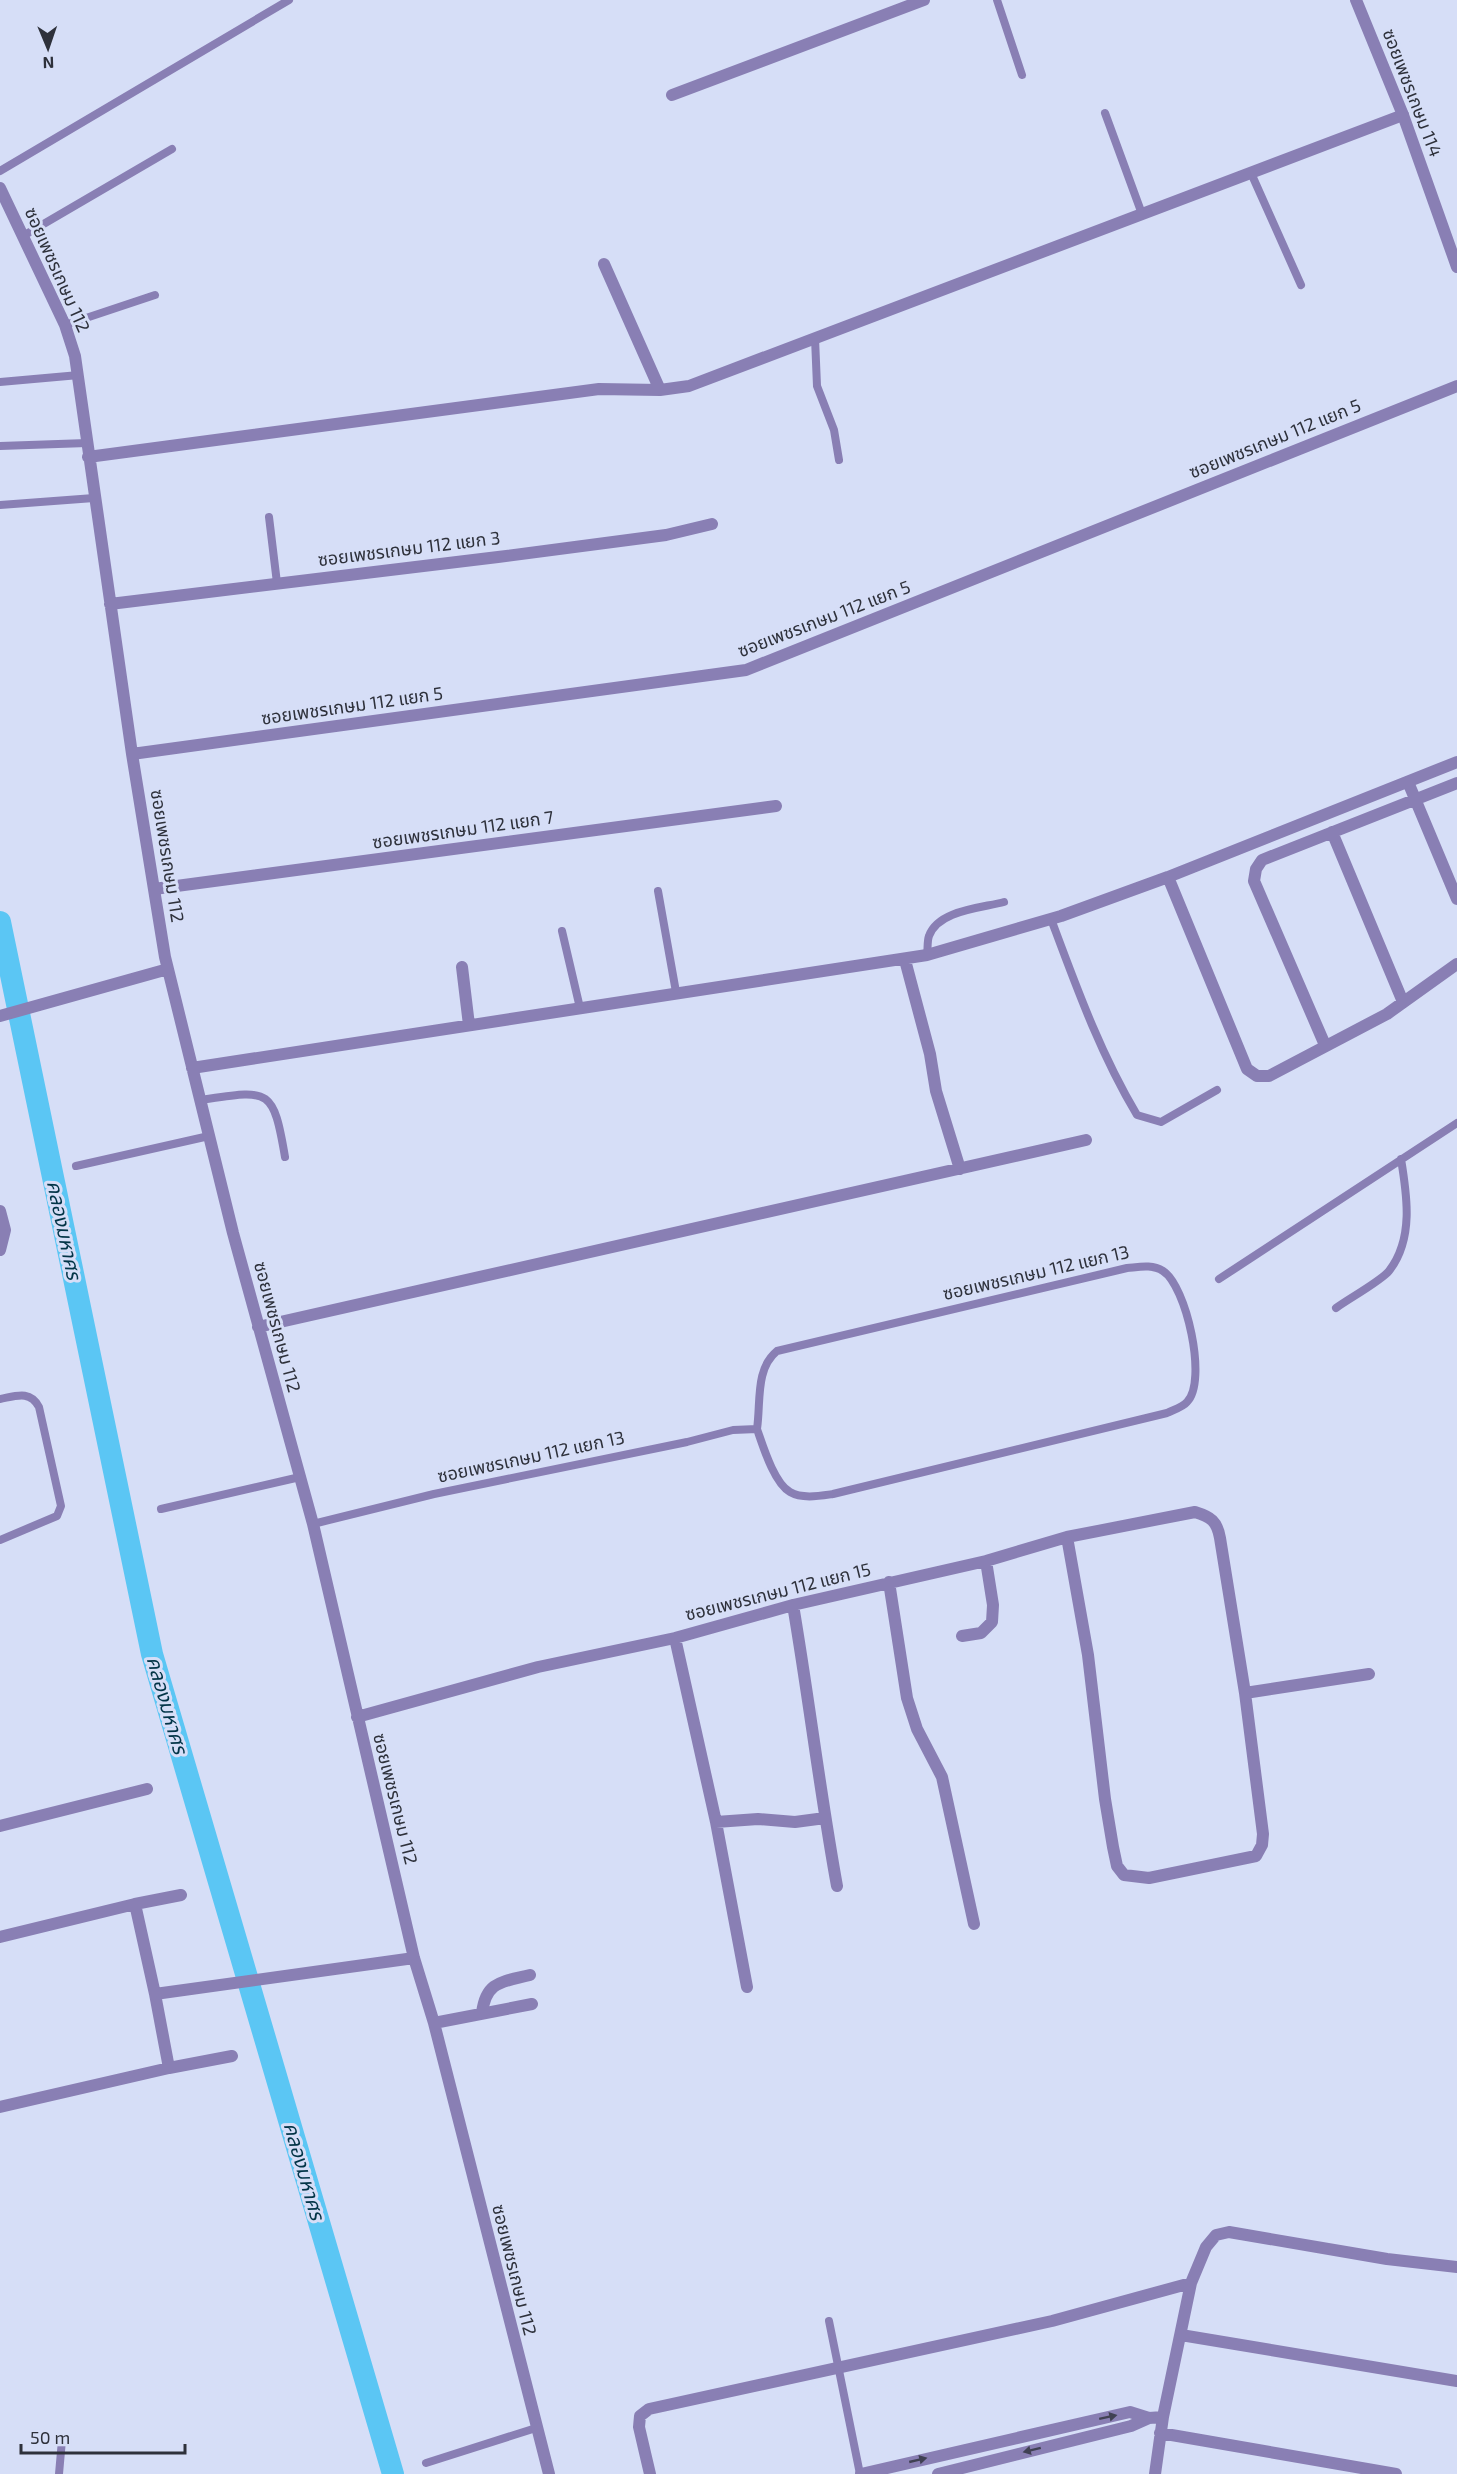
<svg xmlns="http://www.w3.org/2000/svg" width="1457" height="2474" viewBox="0 0 1457 2474" font-family="'Exo 2','Noto Sans Thai',sans-serif">
<style>
.lines{fill:none;stroke-linecap:round;stroke-linejoin:round}
.canal{stroke:#5bc6f4;stroke-width:22}
.service{stroke:#897fb4;stroke-width:8}
.minor{stroke:#897fb4;stroke-width:12}
.tertiary{stroke:#897fb4;stroke-width:12}
.oneway{fill:#404153}
.labels{text-anchor:middle;stroke-width:6;stroke-linejoin:round;paint-order:stroke}
.street-label{font-size:18px;fill:#2e313b;stroke:#d6def7}
.water-label{font-size:20px;font-style:italic;fill:#023447;stroke:#d6def7}
</style>
<rect width="100%" height="100%" fill="#d6def7"/>
<g class="lines">
<path class="canal" d="M0,922l152,732 241,820"/>
<path class="service" d="M997,0l25,75
M1105,113l37,101
M0,171l289,-171
M1251,173l50,112
M23,236l149,-87
M65,325l90,-30
M815,338l2,48 17,44 5,30
M0,382l79,-7
M0,446l87,-3
M0,505l94,-7
M269,517l8,66
M658,891l18,101
M1051,919c25,67 49,134 86,196l24,7 56,-32
M562,931l18,77
M927,955c1,-6 0,-14 2,-19 9,-26 53,-28 75,-34
M200,1100c69,-10 73,-14 85,57
M76,1166l133,-30
M1219,1279l238,-156
M1336,1308c12,-9 45,-27 53,-37 25,-32 18,-76 12,-112
M0,1399c16,-3 30,-9 39,8l22,99 -4,10 -57,24
M161,1509l139,-32
M313,1524l121,-30 253,-52 46,-12 24,-1c6,17 17,54 33,63 12,7 29,4 43,2l334,-81c6,-3 16,-6 20,-11 21,-21 -1,-117 -24,-131 -11,-7 -24,-4 -36,-3l-350,83c-22,18 -16,51 -20,78
M829,2321l31,153
M426,2463l110,-35
M59,2474l3,-34"/>
<path class="minor" d="M672,95l252,-95
M0,188l65,137 10,31 57,398 33,203 68,276 80,291 101,434 20,65 115,451
M604,264l56,126
M88,457l511,-68 61,1 29,-4 714,-271
M110,604l388,-47 168,-22 46,-11
M132,754l614,-84 711,-284
M1408,782l49,117
M1332,832l71,170
M1168,877l79,192 10,7h12l118,-62 70,-50
M154,889l622,-83
M905,960l25,94 6,37 24,78
M462,967l7,58
M0,1016l168,-47
M1325,1045l-71,-164 2,-12 6,-9 195,-77
M192,1068l735,-113 134,-39 107,-39 289,-115
M0,1211l5,19 -5,20
M258,1327l828,-187
M889,1582l18,116 10,31 25,48 32,147
M793,1605c16,94 27,188 44,281
M962,1636l19,-3 11,-11 1,-17 -7,-44
M675,1638l41,184 31,165
M1245,1693l124,-19
M357,1717l181,-50 137,-29 118,-33 193,-44 81,-24 128,-25c16,5 22,9 25,26l25,155 18,141 -1,11 -6,11 -107,22 -25,-3 -7,-9 -4,-19 -8,-48 -17,-144 -21,-118
M716,1822l42,-3 37,3 30,-4
M0,1826l147,-37
M135,1904l46,-9
M0,1937l135,-33 20,90 259,-36
M155,1994l14,74
M482,2013c4,-32 20,-31 48,-38
M434,2023l98,-19
M0,2107l169,-39 63,-12
M1181,2335l276,46
M1160,2433l236,41
M650,2474l-11,-47 1,-11 9,-7 403,-88 139,-38
M861,2474l269,-62 19,6 14,-1
M938,2474l193,-48 18,-8
M1155,2474l8,-57 28,-134 15,-36 10,-12 13,-3 158,27 70,8"/>
<path class="tertiary" d="M1356,0l47,115 54,152"/>
</g>
<defs><path id="oneway-solid" d="M-6-.8H1V-3.2L6.5 0L1 3.2V.8H-6Z" transform="scale(1.5)"/></defs>
<g class="oneway">
<use href="#oneway-solid" transform="translate(1108 2417) rotate(-12)"/>
<use href="#oneway-solid" transform="translate(1032 2450) rotate(166)"/>
<use href="#oneway-solid" transform="translate(918 2460) rotate(-13)"/>
</g>
<g class="labels">
<g class="street-label">
<text transform="translate(1412 93) rotate(69)" y="6">ซอยเพชรเกษม 114</text>
<text transform="translate(57 270) rotate(66)" y="6">ซอยเพชรเกษม 112</text>
<text transform="translate(1275 439) rotate(-22)" y="6">ซอยเพชรเกษม 112 แยก 5</text>
<text transform="translate(409 549) rotate(-7)" y="6">ซอยเพชรเกษม 112 แยก 3</text>
<text transform="translate(824 619) rotate(-21)" y="6">ซอยเพชรเกษม 112 แยก 5</text>
<text transform="translate(352 706) rotate(-8)" y="6">ซอยเพชรเกษม 112 แยก 5</text>
<text transform="translate(463 830) rotate(-8)" y="6">ซอยเพชรเกษม 112 แยก 7</text>
<text transform="translate(167 856) rotate(81)" y="6">ซอยเพชรเกษม 112</text>
<text transform="translate(1036 1273) rotate(-13)" y="6">ซอยเพชรเกษม 112 แยก 13</text>
<text transform="translate(277 1327) rotate(75)" y="6">ซอยเพชรเกษม 112</text>
<text transform="translate(531 1457) rotate(-12)" y="6">ซอยเพชรเกษม 112 แยก 13</text>
<text transform="translate(778 1592) rotate(-14)" y="6">ซอยเพชรเกษม 112 แยก 15</text>
<text transform="translate(395 1799) rotate(76)" y="6">ซอยเพชรเกษม 112</text>
<text transform="translate(514 2270) rotate(76)" y="6">ซอยเพชรเกษม 112</text>
</g>
<g class="water-label">
<text transform="translate(64 1230) rotate(78)" y="7">คลองมหาศร</text>
<text transform="translate(167 1705) rotate(74)" y="7">คลองมหาศร</text>
<text transform="translate(304 2171) rotate(74)" y="7">คลองมหาศร</text>
</g>
</g>
<g transform="translate(48 48) rotate(178)" stroke="#d6def7" stroke-width="4.5" paint-order="stroke">
<path d="M0-4.5L10 22L0 15L-10 22Z" fill="#2e313b"/>
<text y="-9" font-size="16" font-weight="bold" text-anchor="middle" fill="#2e313b">N</text>
</g>
<path d="M21 2444v9h164v-9" fill="none" stroke="#2e313b" stroke-width="3"/>
<text x="30" y="2444" font-size="18" fill="#2e313b" stroke="#d6def7" stroke-width="4.5" paint-order="stroke">50 m</text>
</svg>
